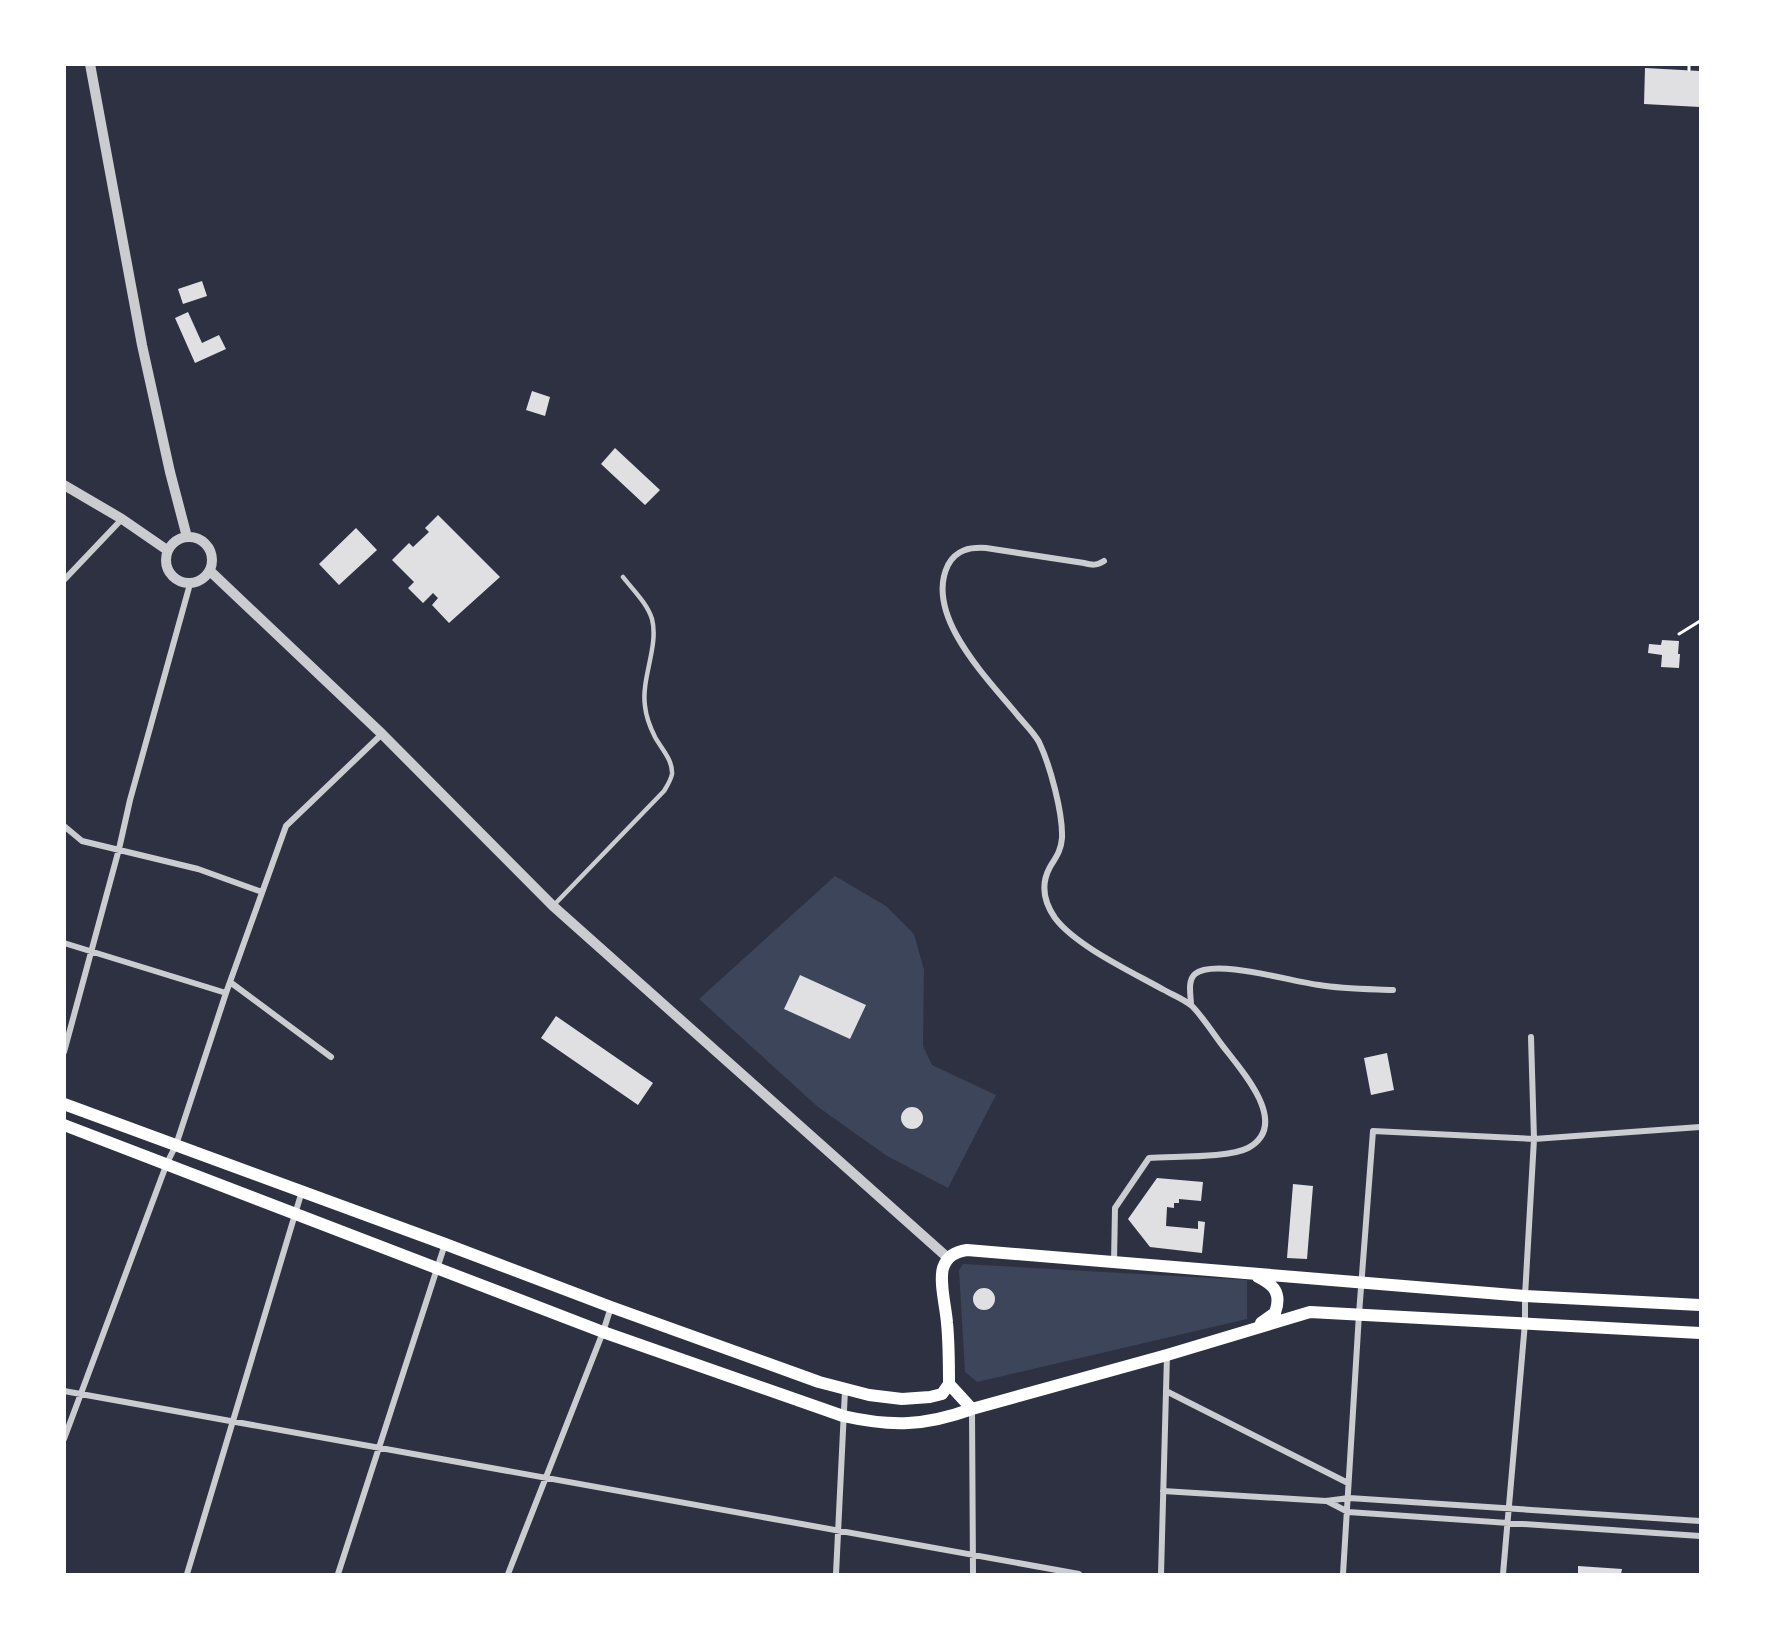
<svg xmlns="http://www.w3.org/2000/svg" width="1765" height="1639" viewBox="0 0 1765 1639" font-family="'Space Grotesk',sans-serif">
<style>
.green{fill:#3c4559}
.building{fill:#e0e0e3}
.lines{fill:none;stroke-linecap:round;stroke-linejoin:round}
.path{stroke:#fff;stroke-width:3}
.service{stroke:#caccd0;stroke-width:4.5}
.minor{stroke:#caccd0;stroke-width:6}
.tertiary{stroke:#caccd0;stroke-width:10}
.secondary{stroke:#fff;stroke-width:12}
</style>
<rect width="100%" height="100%" fill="#2d3142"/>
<path class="green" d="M835,876l51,30 28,28 10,36 -1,76 9,19 64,30 -48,93 -61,-32 -69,-49 -119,-108z
M963,1264l284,16v39l-270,63 -12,-10 -6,-102z"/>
<path class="building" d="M1645,68l55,3v36l-56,-3z
M202,281l5,15 -24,8 -5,-15z
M188,312l14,31 17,-8 7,14 -31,14 -20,-45z
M532,391l18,6 -5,19 -19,-6z
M615,448l45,42 -15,15 -44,-41z
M438,515l62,62 -51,46 -17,-18 6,-7 -5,-5 -10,10 -15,-15 6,-6 -22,-22 17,-17 4,4 16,-15 -4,-4z
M356,528l21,22 -38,35 -20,-21z
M1662,640l17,1 -1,13h2l-1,14 -18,-1 1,-12 -14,-2 1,-9 12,1z
M800,975l66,30 -16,34 -66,-30z
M556,1016l97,67 -15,22 -97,-67z
M1387,1053l7,37 -23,5 -7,-37z
M901 1118a11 11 0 1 1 22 0a11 11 0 1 1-22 0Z
M1157,1178l46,4 -2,19 -22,-2v4h-5v5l-7,-1 -1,19 32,3v-8l7,1 -3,31 -52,-6 -22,-28z
M1293,1184l20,2 -6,73 -20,-1z
M973 1299a11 11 0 1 1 22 0a11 11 0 1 1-22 0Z
M1578,1566l44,3 -1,5h-43z"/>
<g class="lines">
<path class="path" d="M1689,70v-6
M1679,634l21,-13"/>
<path class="service" d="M553,906l111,-115c3,-5 7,-11 8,-17 1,-14 -11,-26 -17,-37 -5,-10 -9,-20 -10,-31 -4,-28 14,-60 7,-87 -5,-16 -19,-29 -29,-42"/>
<path class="minor" d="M1104,561c-8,5 -12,4 -20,2l-98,-15c-17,-1 -30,2 -38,17 -25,51 42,116 71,152 7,8 15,16 20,25 11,23 24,71 23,96 -1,13 -6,19 -12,29 -10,18 -6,35 5,51 21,28 77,54 109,72 9,5 20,9 28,16 10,10 21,27 30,39 18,24 70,79 26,103 -19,10 -75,8 -99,10l-34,50 -1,55
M64,580l58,-61
M64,826l18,15 116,28 64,23
M64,943l162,50
M230,982l101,75
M1191,1005c0,-9 -4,-24 4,-31 19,-16 98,8 124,11 24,4 50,4 74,5
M64,1052l55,-203 11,-49 60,-216
M64,1391l1015,183
M1166,1391l182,92
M972,1410l1,164
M64,1439l103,-276 9,-18 50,-152 60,-167 96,-92
M1163,1491l163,10 23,-3 351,23
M1327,1501l21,11 352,24
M187,1574l115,-383
M338,1574l107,-330
M508,1574l95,-242 8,-25
M836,1574l9,-184
M1161,1574l6,-219
M1343,1574l16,-260 14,-183 161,8 166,-12
M1503,1574l22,-251v-27l9,-157 -3,-102"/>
<path class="tertiary" d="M90,64l52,281 28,127 17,65
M64,485l58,34 45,31
M166 560a23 23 0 1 1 46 0a23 23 0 1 1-46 0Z
M210,571l172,163 171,172 395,352"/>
<path class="secondary" d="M64,1104l381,140 166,63 208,75 50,13 33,4 28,-2 12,-3 7,-10
M64,1125l539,207 240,84c49,11 82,10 129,-7l195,-54 143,-43 390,21
M1258,1277c16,8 24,16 17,36l-14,10
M972,1409l-23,-25c0,-20 0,-40 -2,-61 -1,-15 -8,-41 -4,-55 4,-12 12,-16 24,-18l558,46 175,9"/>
</g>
<rect width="1765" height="1639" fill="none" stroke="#ffffff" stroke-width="132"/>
</svg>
